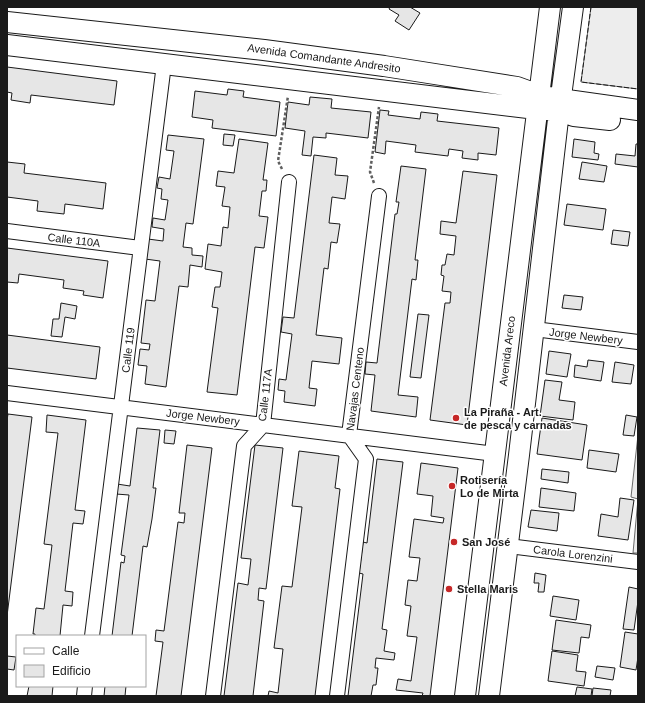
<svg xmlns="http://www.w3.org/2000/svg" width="645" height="703" viewBox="0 0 645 703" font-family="Helvetica,sans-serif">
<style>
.built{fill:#ededed;stroke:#6a6a6a}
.building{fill:#e6e6e6;stroke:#1a1a1a}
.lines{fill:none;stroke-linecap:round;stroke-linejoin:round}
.street-casing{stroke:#1a1a1a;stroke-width:16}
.secondary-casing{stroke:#1a1a1a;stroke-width:22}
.path{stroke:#5f5f5f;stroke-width:2.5;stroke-dasharray:3 2;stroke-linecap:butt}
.street{stroke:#fff;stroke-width:14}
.secondary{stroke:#fff;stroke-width:20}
.fence{stroke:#1a1a1a;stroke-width:1;stroke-dasharray:5 2;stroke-linecap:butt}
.poi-dot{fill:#c62828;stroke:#fff;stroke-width:1.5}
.labels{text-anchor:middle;stroke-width:3;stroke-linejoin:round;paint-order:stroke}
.street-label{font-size:11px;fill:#1a1a1a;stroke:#fff}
.poi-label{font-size:11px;font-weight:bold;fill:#1a1a1a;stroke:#fff;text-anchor:start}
</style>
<rect width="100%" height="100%" fill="#fff"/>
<path class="built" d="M591,7h47v82l-57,-7z
M638,435v118h-5l5,-54 -7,-2z"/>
<path class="building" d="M390,7h20l10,6 -11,17 -14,-9 4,-6 -10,-6z
M7,67l110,14 -3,24 -83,-10 -1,8 -19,-3 1,-7 -5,-1z
M228,89l16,2 -1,6 37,5 -4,34 -64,-8 1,-8 -21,-3 3,-26 32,4z
M310,97l22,2 -1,9 40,4 -3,26 -42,-5v5l-13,-1 -2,19 -9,-1 3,-24 -20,-3 3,-26 21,3z
M380,110l9,1 -1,4 32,4 1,-7 17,2 -1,7 62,7 -3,27 -18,-2v7l-16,-2 1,-7 -14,-2 -1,7 -33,-4 1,-7 -30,-4 -1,13 -10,-2z
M224,134l11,1 -2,11 -10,-1z
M168,135l36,4 -11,85 -7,-1 -3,24 9,1v7l11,1 -1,11 -12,-2 -2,22 -9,-1 -13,101 -21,-3 2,-18 -9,-1 2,-16 9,1 1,-6 -9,-1 5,-43 9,1 5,-40 -15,-2 3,-20 15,2 1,-12 -12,-2 1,-9 12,2 3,-20 -7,-1 1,-10 -5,-1 2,-11 11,2 4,-28 -8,-1z
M239,139l29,4 -5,37h4l-1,11h-4l-3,25 9,1 -4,31 -9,-1 -18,148 -30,-3 11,-84 -6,-1 3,-20h5l2,-15 -17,-3 3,-25 13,2 2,-19 5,1 2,-21 -8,-1 3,-19 -9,-1 2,-15 16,2z
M574,139l21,3 -1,11 5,1 -1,6 -26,-3z
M636,144h2v23l-23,-3 1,-10 19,2z
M314,155l23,3 -2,17 13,1 -3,23 -13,-2 -3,26 11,1 -3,19 -6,-1 -3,27 -4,-1 -8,67 26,3 -3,26 -27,-3 -3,27 8,1 -2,17 -31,-4 1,-11 -7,-1 1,-11 7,1 6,-46 -11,-2 2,-15 11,1z
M7,162l18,2 -1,9 82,10 -3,26 -38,-5 -1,10 -27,-3 1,-10 -31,-4z
M582,162l25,4 -3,16 -25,-3z
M401,166l25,3 -11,91h3l-2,20 -4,-1 -14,116 20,2 -2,20 -45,-6 4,-36 -10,-1 1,-12 11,1 18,-149h2l2,-12h-3z
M463,171l34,4 -30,250 -37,-5 15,-117h5l1,-11 -9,-1 2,-15 -3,-1 1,-10h3l2,-11 7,1 2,-19 -16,-2 1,-13 15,2z
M567,204l39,5 -3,21 -39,-5z
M613,230l17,2 -2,14 -17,-2z
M7,248l101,13 -5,37 -20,-3 1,-4 -21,-3 1,-8 -45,-6 -1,9 -11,-1z
M564,295l19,2 -2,13 -19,-2z
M61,303l16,3 -2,13 -10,-2 -3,20 -11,-1 2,-17h6z
M418,314l11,1 -8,63 -11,-1z
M7,335l93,12 -4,32 -89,-11z
M549,351l22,3 -4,23 -21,-3z
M588,360l16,2 -3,19 -27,-4 1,-12 12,2z
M615,362l19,3 -3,19 -19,-2z
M545,380l17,2 -3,18 16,2 -2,18 -33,-4z
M8,414l24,3 -25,199v-196z
M47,415l39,5 -11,90 10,1 -2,13 -10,-1 -8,68 8,1 -1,14 -9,-1 -3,31h-25v-2h-2l3,-26 8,1 8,-64 -8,-1 14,-111 -12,-1z
M626,415l11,2 -3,19 -11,-1z
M542,418l45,7 -5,35 -45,-6z
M137,428l23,2 -7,58h3l-4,31 -5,28 -4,-1 -11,90h-20l9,-74 3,1 1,-7 -4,-1 8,-60 -13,-1 1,-10 13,2z
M165,430l11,1 -2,13 -10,-1z
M187,445l25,3 -31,248h-25l7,-54 -8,-1 1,-11 8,1 14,-109 6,1 1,-10h-6z
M255,445l28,3 -17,141 -7,-1 -1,12 6,1 -11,95h-29l14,-113 10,2 3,-26 -10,-1z
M589,450l30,4 -3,18 -29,-4z
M299,451l40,5 -4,32 5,1 -25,207h-47l1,-5 9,2 5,-44 -9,-1 8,-62 10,1 10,-80 -10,-1z
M377,459l26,3 -21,167 5,1 -3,21 11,2 -1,7 -18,-2 -1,10h3l-2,17h-3l-2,11h-23l15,-122 -4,-1 4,-31 4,1z
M421,463l37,5 -28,228h-8l1,-3 -27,-3 2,-11 13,2 6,-44 -10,-1 4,-30 -6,-1 3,-25 9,1 3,-23 -11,-1 5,-38 29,4 1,-5 -13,-2 2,-20 -16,-2z
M542,469l27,3 -1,11 -27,-4z
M541,488l35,5 -2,18 -35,-4z
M620,498l14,2 -6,40 -30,-4 3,-22 17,3z
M531,510l28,3 -2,18 -29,-4z
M535,573l11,2 -2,17h-6l1,-9h-5z
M629,587l9,2v12l-4,29 -11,-1z
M553,596l26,4 -3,20 -26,-4z
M556,620l35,5 -2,13 -8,-1 -2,16 -27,-3z
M625,632l13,2v23l-2,13 -16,-3z
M552,651l26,4 -2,16 10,1 -2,14 -36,-5z
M7,656l9,1 -2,13 -7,-1z
M597,666l18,2 -2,12 -18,-3z
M29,686h24l-1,10h-25z
M105,686h21l-1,10h-21z
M577,687l15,2 -1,7h-16z
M593,688l18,2 -1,6h-18z"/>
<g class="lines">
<defs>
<path id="street" d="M7,231l133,17
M534,329l104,13
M7,393l488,61
M508,546l130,16
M92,636l72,-572
M84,696l1,-10
M213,696l31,-250 19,-21 26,-243
M337,696l29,-237 -17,-24 30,-239"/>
<path id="secondary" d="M7,22l257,28 120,16 133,21 22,8 21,4 78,11
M7,45l521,63 31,3 15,5 36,4
M465,696l85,-689
M489,696l30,-241 40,-344 14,-104"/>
</defs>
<use href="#street" class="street-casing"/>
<use href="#secondary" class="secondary-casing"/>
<path class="path" d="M282,169l-4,-8 10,-65
M374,183l-4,-11 9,-65"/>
<use href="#street" class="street"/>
<use href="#secondary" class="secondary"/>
<path class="fence" d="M591,7l-10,75 57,7"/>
</g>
<g class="poi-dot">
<circle cx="456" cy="418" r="4"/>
<circle cx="452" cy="486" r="4"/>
<circle cx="454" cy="542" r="4"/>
<circle cx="449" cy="589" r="4"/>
</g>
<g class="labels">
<g class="street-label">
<text transform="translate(324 58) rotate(8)" y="4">Avenida Comandante Andresito</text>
<text transform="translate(74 240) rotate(7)" y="4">Calle 110A</text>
<text transform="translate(586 336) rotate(7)" y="4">Jorge Newbery</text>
<text transform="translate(128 350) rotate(-83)" y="4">Calle 119</text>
<text transform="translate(507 351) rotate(-83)" y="4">Avenida Areco</text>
<text transform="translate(355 389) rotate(-83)" y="4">Navajas Centeno</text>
<text transform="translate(265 395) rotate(-83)" y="4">Calle 117A</text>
<text transform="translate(203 417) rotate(7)" y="4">Jorge Newbery</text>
<text transform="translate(573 554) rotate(7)" y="4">Carola Lorenzini</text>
</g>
<g class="poi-label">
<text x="464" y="416">La Piraña - Art.<tspan x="464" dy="13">de pesca y carnadas</tspan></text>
<text x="460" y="484">Rotisería<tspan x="460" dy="13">Lo de Mirta</tspan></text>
<text x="462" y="546">San José</text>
<text x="457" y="593">Stella Maris</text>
</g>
</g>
<rect width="645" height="703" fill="none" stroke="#1a1a1a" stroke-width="16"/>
<rect x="16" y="635" width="130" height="52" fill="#ffffff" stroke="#a3a3a3"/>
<rect x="24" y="648" width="20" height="6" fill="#ffffff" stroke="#a3a3a3"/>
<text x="52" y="655" font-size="12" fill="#1a1a1a">Calle</text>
<rect x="24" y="665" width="20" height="12" fill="#e6e6e6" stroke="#a3a3a3"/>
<text x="52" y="675" font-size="12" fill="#1a1a1a">Edificio</text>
</svg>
